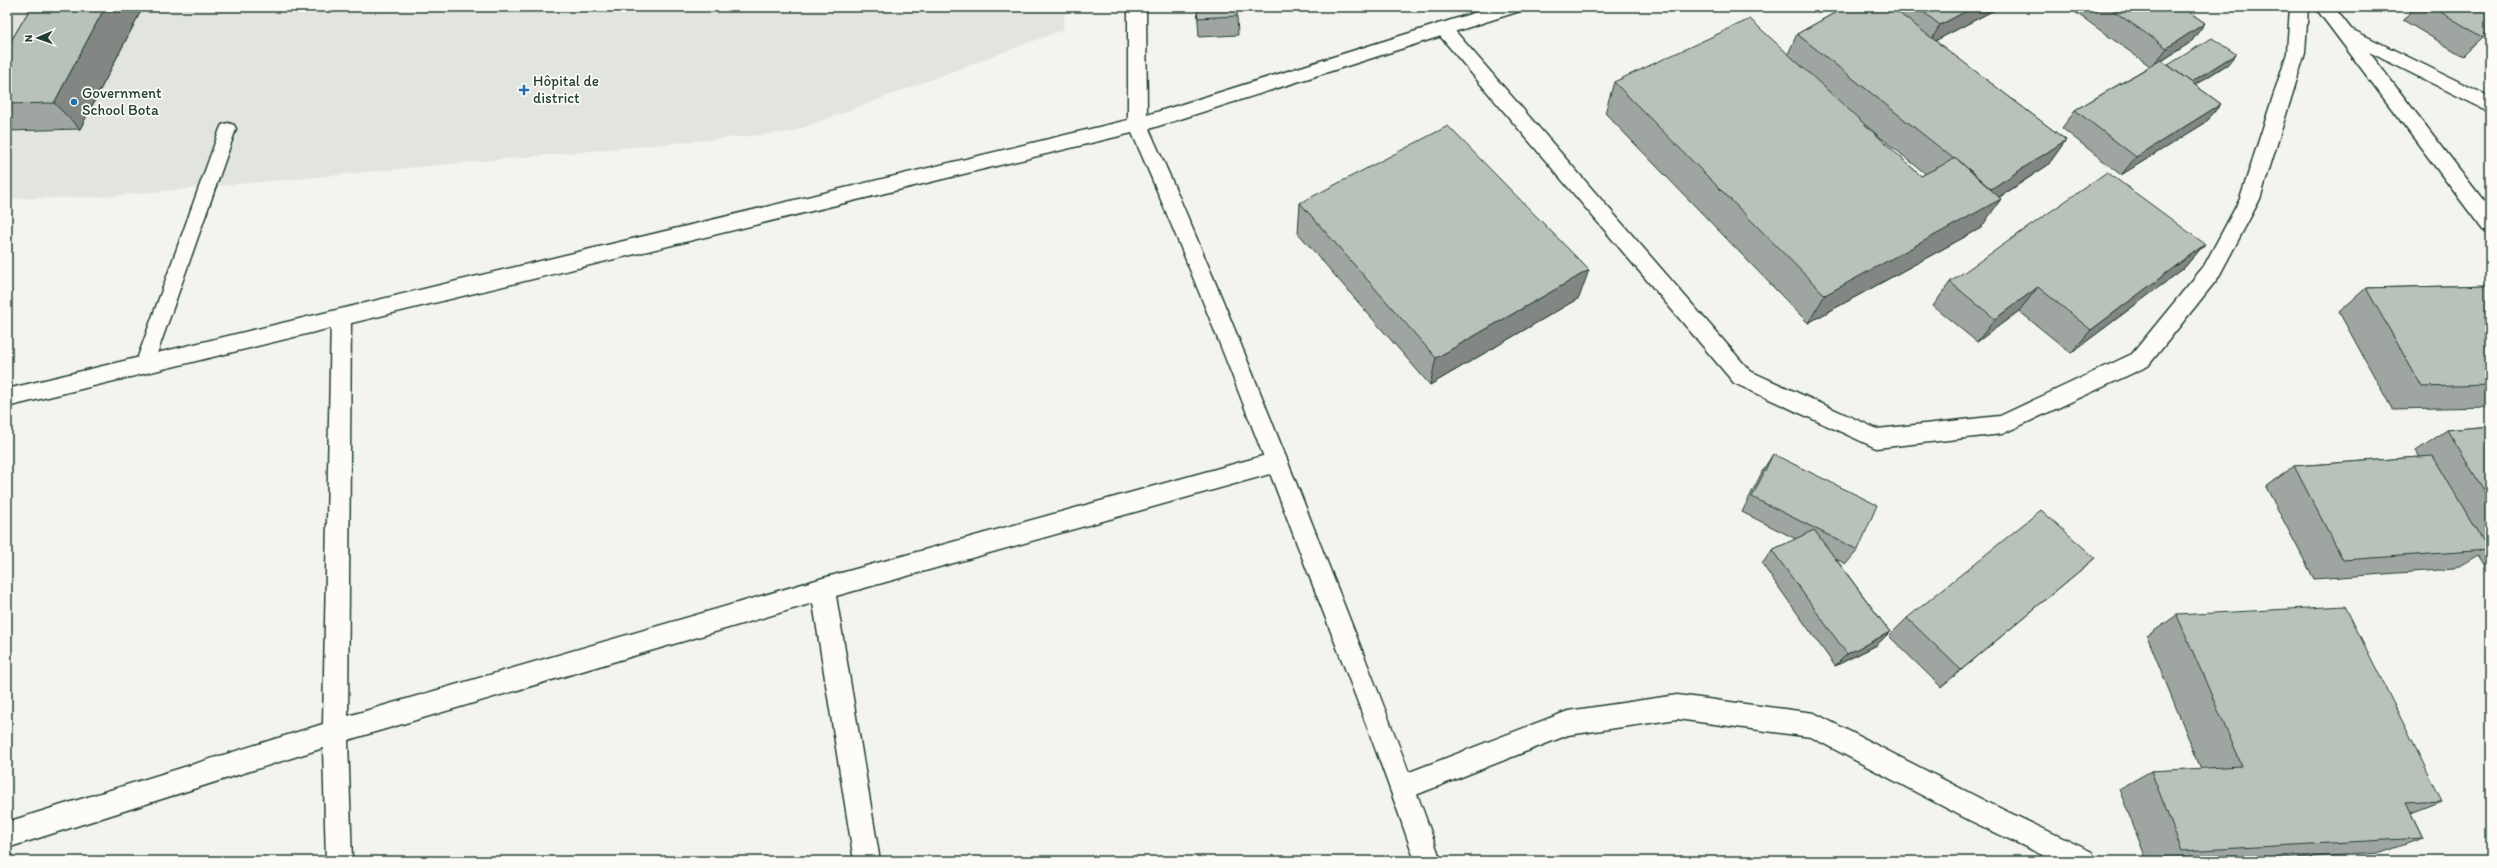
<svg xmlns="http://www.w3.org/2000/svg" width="2497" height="868" viewBox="0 0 2497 868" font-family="Itim,sans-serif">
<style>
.built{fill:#e2e5df}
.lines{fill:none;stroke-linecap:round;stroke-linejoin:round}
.service-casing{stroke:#1f3d34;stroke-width:3}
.minor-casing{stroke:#1f3d34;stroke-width:3}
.tertiary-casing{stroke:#1f3d34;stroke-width:3}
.service{fill:#fdfcf7;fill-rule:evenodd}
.minor{fill:#fdfcf7;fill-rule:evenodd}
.tertiary{fill:#fdfcf7;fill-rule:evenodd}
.wall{fill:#9fa6a1;stroke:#1f3d34;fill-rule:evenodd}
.shaded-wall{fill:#828783;stroke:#1f3d34}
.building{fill:#b9c1bb;stroke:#1f3d34}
.poi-dot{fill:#1f6fb2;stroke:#fdfcf7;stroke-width:1.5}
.labels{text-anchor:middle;stroke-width:3.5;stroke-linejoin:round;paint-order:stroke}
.poi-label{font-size:15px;fill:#1f3d34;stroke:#fdfcf7;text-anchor:start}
</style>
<rect width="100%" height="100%" fill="#f4f4ef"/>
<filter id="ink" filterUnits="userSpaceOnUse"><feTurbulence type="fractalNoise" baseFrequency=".025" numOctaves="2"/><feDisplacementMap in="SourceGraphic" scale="8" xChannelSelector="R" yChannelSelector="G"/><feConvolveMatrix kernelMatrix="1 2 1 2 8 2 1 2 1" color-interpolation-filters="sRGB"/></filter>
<g filter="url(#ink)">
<path class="built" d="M7,7h1058l-2,23 -271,102 -690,65 -95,2z"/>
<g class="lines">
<defs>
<path id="service" d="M228,123l6,2 2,4 -83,236 -2,5 -7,3 -7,-3 -2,-5 85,-236 2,-4z"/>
<path id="minor" d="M2290,7h18l-3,46 -45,146 -42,79 -70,88 -146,68 -126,14 -142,-65 -300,-354 3,-5 6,-1 6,1 301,347 127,58 123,-13 132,-62 72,-88 36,-67 47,-146z
M2315,7h19l17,22 139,68v15l-121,-60 121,157v23l-7,-2z
M341,310l7,3 3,6 -3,397 475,-138 454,-126 8,3 3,7 -3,7 -8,3 -441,124 44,265h-26l-41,-258 -465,137 4,121h-26l-3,-113 -316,100v-26l316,-98 8,-405 3,-6z
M1677,695l137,18 173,89 105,50 4,9h-41l-86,-41 -158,-83 -134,-18 -109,16 -165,65 -9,-4 -4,-9 4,-9 174,-67z"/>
<path id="tertiary" d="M1128,7h18l1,108 346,-108h30l-3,4 -371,118c63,140 119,282 175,425 40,102 81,203 117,307h-26c-35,-104 -75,-206 -115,-309 -53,-140 -107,-281 -168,-419l-1125,274v-18l1121,-269z"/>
</defs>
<use href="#service" class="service-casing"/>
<use href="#minor" class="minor-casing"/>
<use href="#tertiary" class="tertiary-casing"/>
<use href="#service" class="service"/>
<use href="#minor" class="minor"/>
<use href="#tertiary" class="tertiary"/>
</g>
<path class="wall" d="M31,7h112l-63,122 -73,2v-83z
M1197,7h40v9l1,19 -39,2z
M1845,7h155l-65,34 131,99 -18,25 -48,32 -19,31 -173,95 -203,-210 9,-31 174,-28 9,-20zM1865,125l61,49 -5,2z
M2068,7h114l23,16 -14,19 -29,19 6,4 60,-1 -33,21 26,19 -16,19 -84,52 -59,-47 13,-18 75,-44z
M2415,7h75l-7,30 -20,19 -60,-36z
M1300,203l279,95 -149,87 -132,-152z
M2205,244l-22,25 -112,84 -52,-42 -42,31 -44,-36 17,-24z
M2490,285v122l-98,2 -53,-97 27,-24z
M2490,426v148l-12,-19 -24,14 -140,10 -48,-92 28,-21 126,-9 -4,-6 31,-21z
M1773,454l85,96 -12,14 -10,-5 54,73 -13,13 -42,21 -73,-102 10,-14 24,-11 -54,-27 21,-42z
M2095,558l-154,129 -52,-51 18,-18z
M2177,615l265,186 -31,12 12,25 -42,15 -141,8h-93l-28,-72 32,-18 50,-2 -54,-133z"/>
<path class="shaded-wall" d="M105,7h38l-63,122 -26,-26z
M1974,7h26l-71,37 11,-19z
M2205,23l-14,19 -39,25 15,-19z
M2236,54l-8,10 -48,30 8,-10z
M2221,104l-16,19 -84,52 15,-18z
M2066,140l-18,25 -72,47 25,-13 -20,29 -173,95 17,-28 166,-106z
M2205,244l-22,25 -112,84 20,-23z
M1589,270l-10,28 -149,87 6,-27z
M2038,287l-19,24 -42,31 18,-23z
M1890,632l-13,13 -42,21 12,-12z"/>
<path class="building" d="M31,7h74l-51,96 -47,1v-56z
M1197,7h40v9l-39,2z
M1845,7h46l175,133 -75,49 -35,-31 -2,1 -157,-125z
M1917,7h57l-34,18z
M2108,7h74l23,16 -38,25z
M2432,7h58v18l-7,12z
M1750,19l171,157 35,-18 45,41 -176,96 -211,-213z
M2212,38l24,16 -45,28 -23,-17z
M2161,60l60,44 -85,53 -61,-47z
M1448,126l141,144 -153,88 -136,-155z
M2107,172l98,72 -114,86 -53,-43 -43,32 -45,-37z
M2490,285v100l-68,2 -56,-99z
M2490,426v74l-43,-70z
M1773,454l104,51 -19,45 -106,-53z
M2433,456l55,94 -145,10 -49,-94z
M2041,510l54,48 -134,112 -54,-52z
M1814,530l76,102 -43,22 -75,-104z
M2345,606l97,195 -36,2 17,35 -241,13 -31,-80 91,-5 -65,-151z"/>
</g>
<g class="poi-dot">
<path d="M522 84h4v4h4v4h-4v4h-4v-4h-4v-4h4z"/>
<circle cx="74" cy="102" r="4"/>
</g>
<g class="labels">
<g class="poi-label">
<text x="533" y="86">Hôpital de<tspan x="533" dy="17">district</tspan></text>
<text x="82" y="98">Government<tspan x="82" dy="17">School Bota</tspan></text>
</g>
</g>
<rect width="2497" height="868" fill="none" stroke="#fdfcf7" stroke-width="24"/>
<rect x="12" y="12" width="2473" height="844" fill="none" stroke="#1f3d34" stroke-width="1.5" filter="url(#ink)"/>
<g transform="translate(38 38) rotate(268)" stroke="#fdfcf7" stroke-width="3" paint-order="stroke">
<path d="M0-3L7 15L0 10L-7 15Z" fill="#1f3d34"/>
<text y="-6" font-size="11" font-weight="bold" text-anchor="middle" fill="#1f3d34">N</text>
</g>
</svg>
